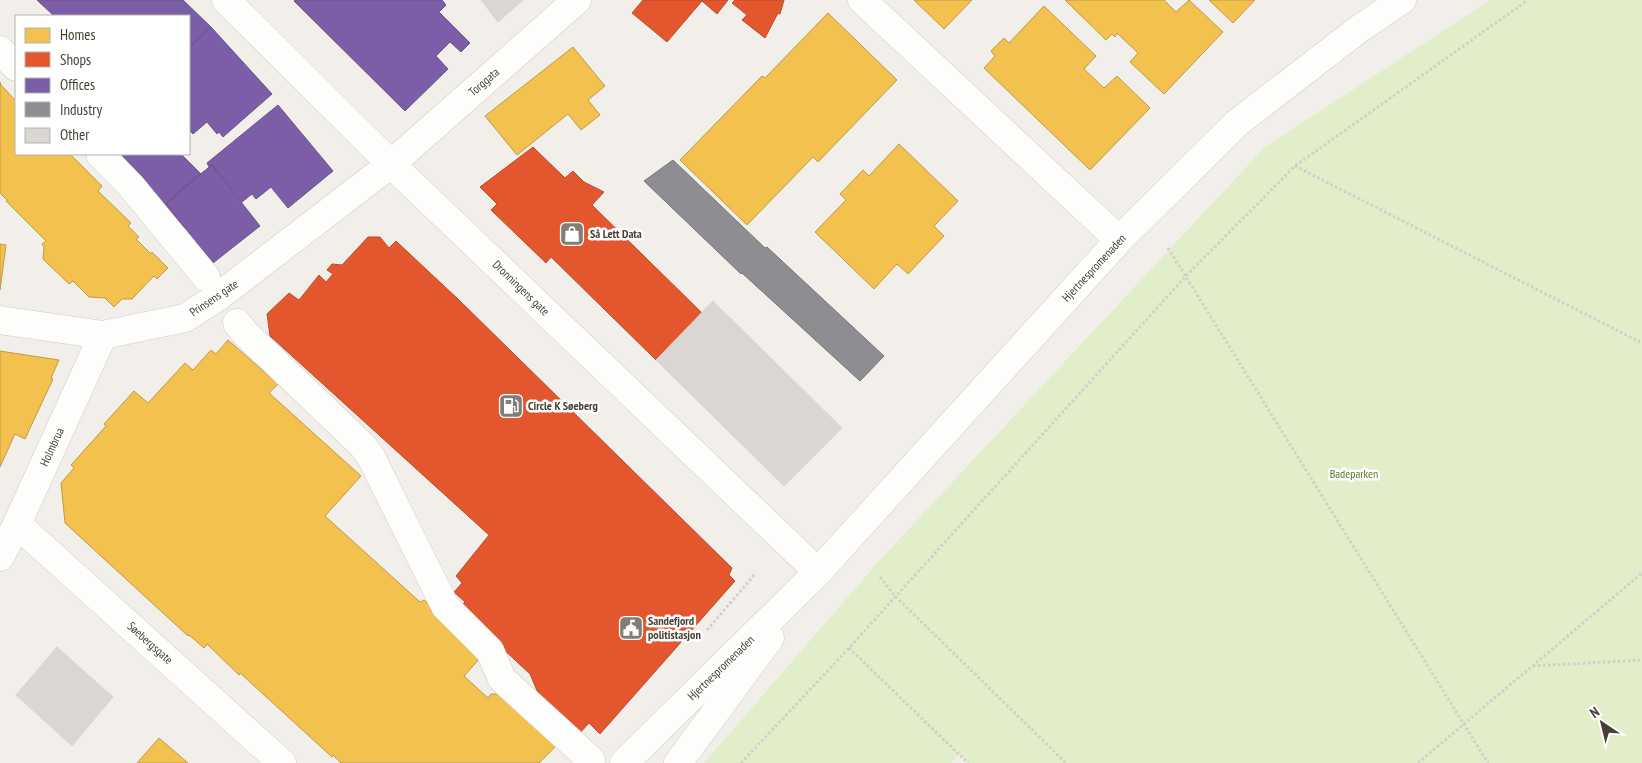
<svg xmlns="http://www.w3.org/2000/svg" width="1642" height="763" viewBox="0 0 1642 763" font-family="'PT Sans Narrow',sans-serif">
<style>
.green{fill:#e2edca}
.homes{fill:#f2c14e;stroke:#bf9a47}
.shops{fill:#e4572e;stroke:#b55030}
.offices{fill:#7b5ea7;stroke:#6c5585}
.industry{fill:#8d8d92;stroke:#787676}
.building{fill:#dad6d2;stroke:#dad6d1}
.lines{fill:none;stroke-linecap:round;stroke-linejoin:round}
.minor-casing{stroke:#d0cdc8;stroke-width:29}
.path{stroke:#d2cfca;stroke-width:3;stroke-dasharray:2.5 2.5;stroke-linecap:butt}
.minor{stroke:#fdfdfc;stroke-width:28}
.labels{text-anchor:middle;stroke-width:5;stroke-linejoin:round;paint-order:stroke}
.street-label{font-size:12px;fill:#484036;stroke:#fff}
.poi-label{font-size:12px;font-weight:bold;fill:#484036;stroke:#fff;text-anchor:start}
.park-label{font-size:12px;fill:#4f7d26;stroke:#fff}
</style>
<rect width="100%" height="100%" fill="#f2efeb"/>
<path class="green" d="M1490,0h152v763h-674l-9,-8 -8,8h-247l175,-202 385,-413z"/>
<path class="homes" d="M914,0h58l-28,29z
M1065,0h99l12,12 13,-12 34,32 -59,62 -34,-32 8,-9 -21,-20 -2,4 -3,-3 -6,6z
M1209,0h46l-22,23z
M1044,6l52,50 -12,13 20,19 13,-12 33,32 -60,62 -106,-102 11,-12 -4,-5 13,-13 5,5z
M828,13l69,67 -79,82 -5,-5 -66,68 -67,-65 82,-84 3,2z
M573,47l32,39 -17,14 12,15 -19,15 -13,-16 -51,41 -32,-39z
M0,82l1,3 15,16v53h54l32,32 -4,5 33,32 -3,3 11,11 -3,2 15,15 1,-2 16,16 -11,11 -3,-3 -22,23h-10l-8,8 -9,-9 -16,-1 -16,-16 -4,3 -26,-25 1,-12 -2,-3 4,-3 -40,-40 1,-1 -7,-7z
M899,144l59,57 -24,25 10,10 -36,38 -11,-10 -23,25 -59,-57 31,-32 -6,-6 23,-24 6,6z
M0,244l6,1 -6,45z
M228,340l50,44 -9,9 92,83 -36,40 95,86 4,-2 9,8 -2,3 50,46 -17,19 24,22 3,-4h7l35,32 1,-1 24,19 -19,19h-198l-8,-8 -1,2 -92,-84 -1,2 -32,-31 -3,4 -15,-13 -1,1 -123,-113 -4,-40 13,-15 -3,-3 35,-39 -2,-2 30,-33 14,12 37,-40 8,7 18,-20 5,4z
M0,351l59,9 -8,18 2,1 -28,60 -10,-5 -15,33z
M159,738l29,25h-51z"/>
<path class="shops" d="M643,0h85l-11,14 -15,-13 -35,41 -35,-29z
M735,0h49l-4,14 -2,-1 -13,25 -23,-18 5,-5 -15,-12z
M533,147l32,31 8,-7 11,11 20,10 -12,13 110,108 -46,47 -105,-103 -5,6 -55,-53 6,-6 -17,-17z
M368,237h12l9,11 7,-7 63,59 273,268 -3,7 6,6 -135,153 -11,-11 -11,12 -37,-35 -11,-26 -71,-66 6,-6 -11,-10 8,-9 -6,-7 33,-41 -219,-199 -3,-22 22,-21 10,7 20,-25 7,7 7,-8 -6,-4 5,-6 10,1z"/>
<path class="offices" d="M37,0h146l28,27 -22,21v-32h-135z
M295,0h147l4,5 -7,7 31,31 -9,9 -11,-10 -14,14 12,13 -43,42 -111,-110z
M211,27l61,67 -49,43 -4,-5 -2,2 -10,-12 -14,12 -4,-4v-82z
M278,105l55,66 -45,37 -17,-21 -15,12 -4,-5 -10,8 -30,-37 -3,2 -2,-4z
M113,154h68l20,20 -35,30 18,23z
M212,165l48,61 -47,37 -47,-59 19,-18z"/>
<path class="industry" d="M673,160l92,88 2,-1 117,109 -24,25 -118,-108 -1,1 -97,-93z"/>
<path class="building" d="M481,0h42l-25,22z
M713,301l129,127 -58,58 -128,-126z
M57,647l56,50 -41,49 -56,-51z"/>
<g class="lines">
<defs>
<path id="minor" d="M226,0l165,164 427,408
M862,0l257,240
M0,50l16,17
M100,154l31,32 75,91
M0,320l103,15 82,-17 34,-22 172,-132 186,-164
M237,323l8,10 118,113 8,11 74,149 45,45 12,28 89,81
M17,524l265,239
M0,557l17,-33 86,-189
M624,763l194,-191 301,-332 118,-117 122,-94 43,-29
M678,763l92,-125"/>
</defs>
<use href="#minor" class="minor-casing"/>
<path class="path" d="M1295,166l347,177
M1168,248l320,515
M880,577l15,19 171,167
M707,630l49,-57
M849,648l119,115
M1533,666l109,-6
M741,763l108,-115 337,-372 109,-110 233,-166
M1418,763l224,-190"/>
<use href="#minor" class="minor"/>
</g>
<defs>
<symbol id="shop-square" viewBox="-11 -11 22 22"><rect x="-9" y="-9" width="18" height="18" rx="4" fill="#847d75" stroke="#fff"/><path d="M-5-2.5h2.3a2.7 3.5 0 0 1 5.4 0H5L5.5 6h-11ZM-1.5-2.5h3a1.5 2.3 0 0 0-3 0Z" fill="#fff"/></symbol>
<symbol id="fuel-square" viewBox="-11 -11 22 22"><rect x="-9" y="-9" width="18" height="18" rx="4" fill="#847d75" stroke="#fff"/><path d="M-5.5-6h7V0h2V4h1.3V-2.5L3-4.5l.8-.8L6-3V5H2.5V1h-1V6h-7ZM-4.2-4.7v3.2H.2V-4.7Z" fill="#fff"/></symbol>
<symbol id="civic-square" viewBox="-11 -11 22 22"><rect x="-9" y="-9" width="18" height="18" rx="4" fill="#847d75" stroke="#fff"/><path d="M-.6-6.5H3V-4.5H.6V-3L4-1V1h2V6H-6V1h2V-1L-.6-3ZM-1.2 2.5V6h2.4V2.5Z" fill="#fff"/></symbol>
</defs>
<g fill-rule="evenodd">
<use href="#shop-square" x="558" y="220" width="28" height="28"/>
<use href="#fuel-square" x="497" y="392" width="28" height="28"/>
<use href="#civic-square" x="617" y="614" width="28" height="28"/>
</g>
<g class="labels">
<g class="street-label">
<text transform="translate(484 82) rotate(-41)" y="4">Torggata</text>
<text transform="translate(1094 268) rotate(-47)" y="4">Hjertnespromenaden</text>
<text transform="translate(521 288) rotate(44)" y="4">Dronningens gate</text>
<text transform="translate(214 298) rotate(-34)" y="4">Prinsens gate</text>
<text transform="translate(52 447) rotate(-65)" y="4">Holmbrua</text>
<text transform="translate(150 643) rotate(42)" y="4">Søebergsgate</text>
<text transform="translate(721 668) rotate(-44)" y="4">Hjertnespromenaden</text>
</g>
<g class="poi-label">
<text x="590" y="238">Så Lett Data</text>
<text x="528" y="410">Circle K Søeberg</text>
<text x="648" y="625">Sandefjord<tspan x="648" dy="14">politistasjon</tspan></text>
</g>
<g class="park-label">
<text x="1354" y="478">Badeparken</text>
</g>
</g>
<rect x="15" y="15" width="175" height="140" fill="#ffffff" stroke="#b6b3af"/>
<rect x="25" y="28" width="25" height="15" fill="#f2c14e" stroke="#b6b3af"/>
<text x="60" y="40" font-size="15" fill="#484036">Homes</text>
<rect x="25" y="52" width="25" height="15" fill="#e4572e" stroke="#b6b3af"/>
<text x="60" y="65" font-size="15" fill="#484036">Shops</text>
<rect x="25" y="78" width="25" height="15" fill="#7b5ea7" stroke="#b6b3af"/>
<text x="60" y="90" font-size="15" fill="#484036">Offices</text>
<rect x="25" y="102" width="25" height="15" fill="#8d8d92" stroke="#b6b3af"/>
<text x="60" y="115" font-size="15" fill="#484036">Industry</text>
<rect x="25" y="128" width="25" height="15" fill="#dad6d2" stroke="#b6b3af"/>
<text x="60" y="140" font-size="15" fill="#484036">Other</text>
<g transform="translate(1602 723) rotate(325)" stroke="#ffffff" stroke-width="4" paint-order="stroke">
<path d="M0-4L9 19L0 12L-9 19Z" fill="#484036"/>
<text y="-8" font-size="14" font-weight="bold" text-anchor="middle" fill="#484036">N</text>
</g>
</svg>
